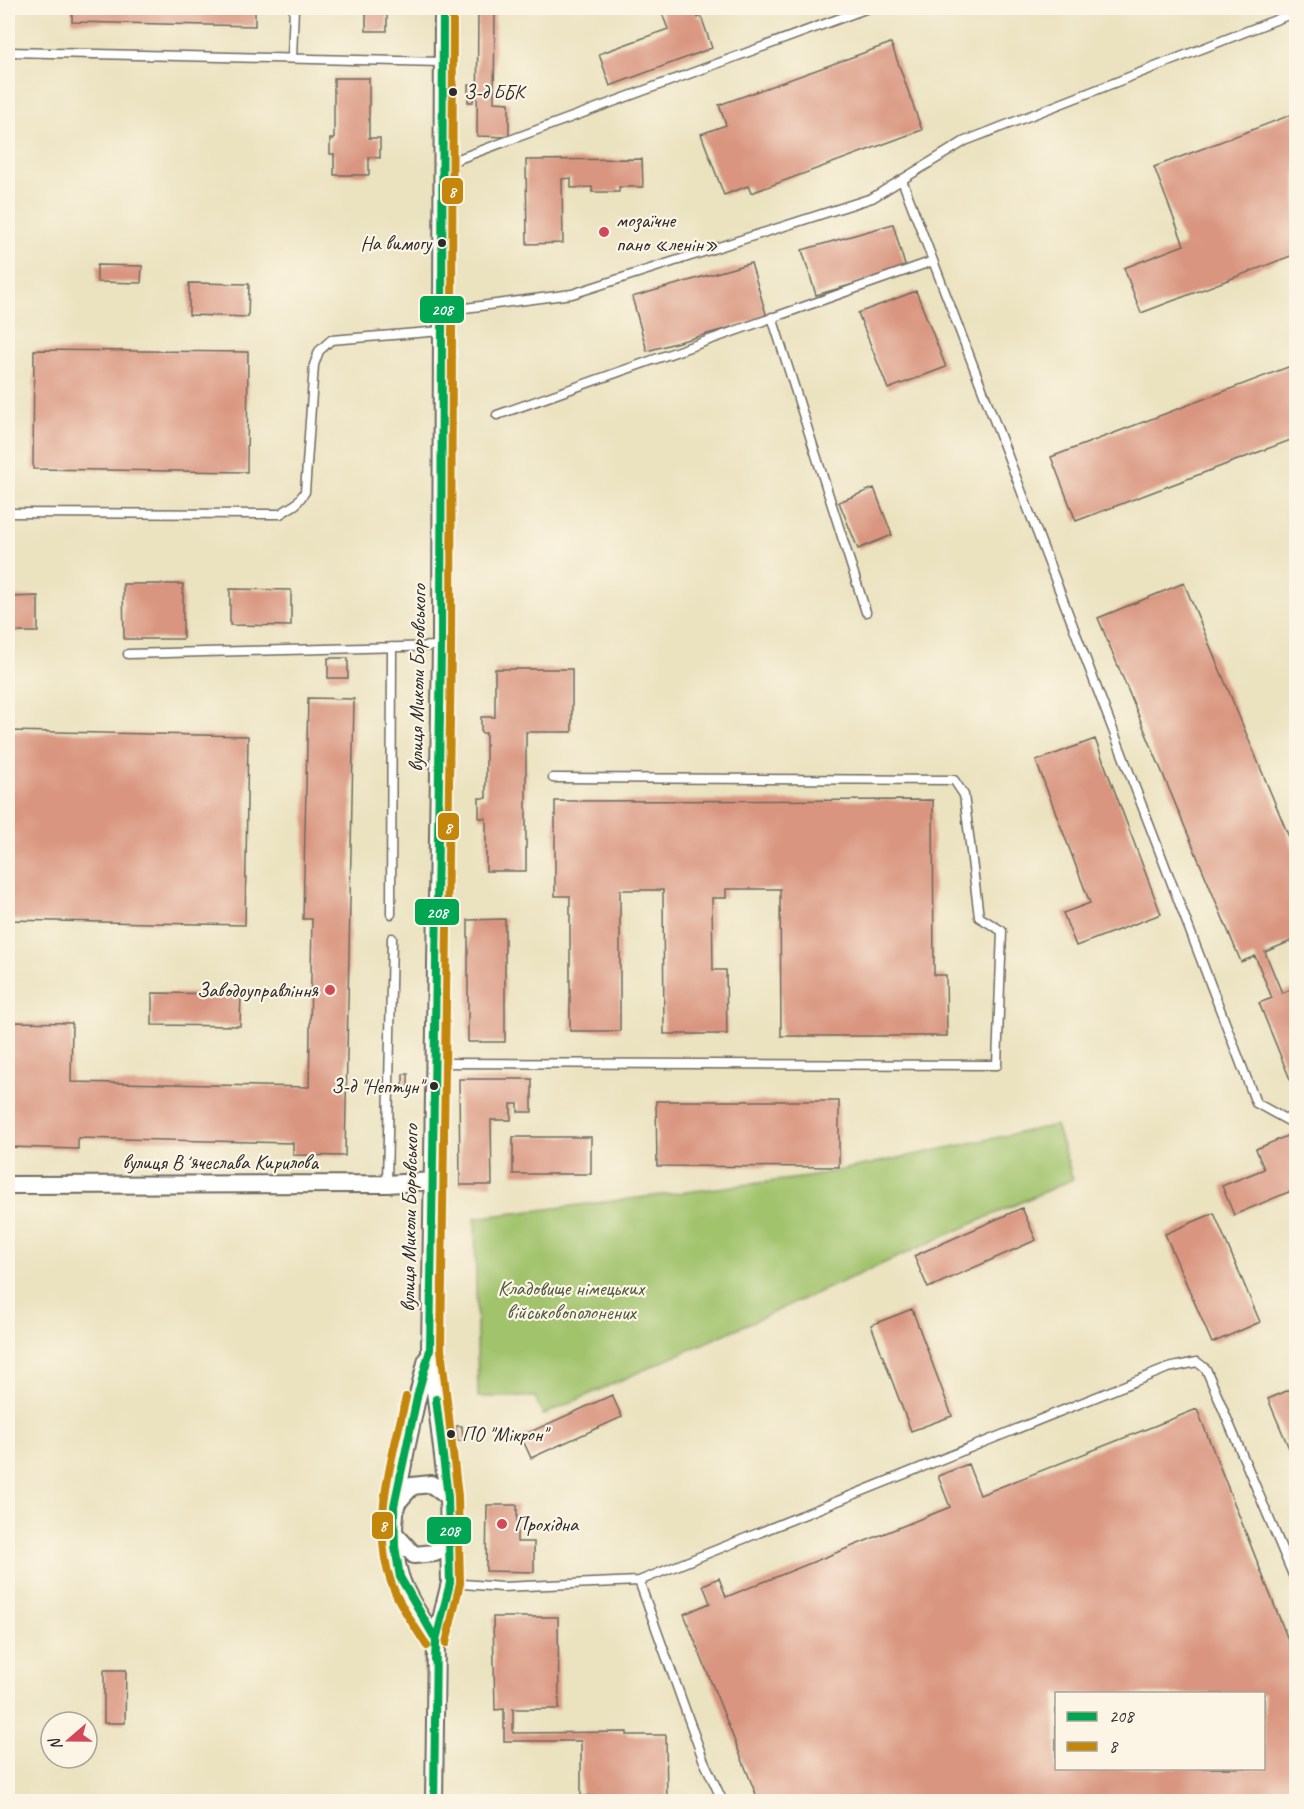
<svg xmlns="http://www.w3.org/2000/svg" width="1304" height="1809" viewBox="0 0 1304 1809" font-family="Caveat,sans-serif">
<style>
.green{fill:#a1c36c;stroke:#66774c;stroke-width:1.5}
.building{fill:#d9957f;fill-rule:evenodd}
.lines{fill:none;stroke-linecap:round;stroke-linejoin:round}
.service-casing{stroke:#6e6b5f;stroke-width:11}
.minor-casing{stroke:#6e6b5f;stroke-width:20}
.service{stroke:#fff;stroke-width:8}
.minor{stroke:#fff;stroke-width:16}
.bus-1-casing{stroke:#fcf5e5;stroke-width:12}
.bus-2-casing{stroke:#fcf5e5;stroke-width:12}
.bus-1{stroke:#00a651;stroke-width:8}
.bus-2{stroke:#c4870b;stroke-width:8}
.bus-dot{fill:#2b2b2b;stroke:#fcf5e5;stroke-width:2}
.poi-dot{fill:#d1495b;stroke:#fcf5e5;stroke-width:2}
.labels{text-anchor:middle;stroke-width:4.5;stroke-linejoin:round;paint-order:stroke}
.bus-label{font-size:20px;fill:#2b2b2b;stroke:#fcf5e5;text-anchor:start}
.poi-label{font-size:21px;fill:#2b2b2b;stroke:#fcf5e5;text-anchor:start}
.street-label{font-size:21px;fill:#2b2b2b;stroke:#fcf5e5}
.park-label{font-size:21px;fill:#4e593e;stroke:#fcf5e5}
.line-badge{stroke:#fcf5e5;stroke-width:2}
.badge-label{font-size:16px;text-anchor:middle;font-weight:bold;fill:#fff}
</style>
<rect width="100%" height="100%" fill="#fcf5e5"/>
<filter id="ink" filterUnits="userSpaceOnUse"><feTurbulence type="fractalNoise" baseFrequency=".0167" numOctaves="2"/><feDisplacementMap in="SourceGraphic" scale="12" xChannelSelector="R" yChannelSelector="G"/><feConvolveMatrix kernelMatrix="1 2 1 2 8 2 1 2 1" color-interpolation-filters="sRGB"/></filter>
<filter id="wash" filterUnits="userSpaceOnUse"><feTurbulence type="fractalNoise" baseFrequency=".008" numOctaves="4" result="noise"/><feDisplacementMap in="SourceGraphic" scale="24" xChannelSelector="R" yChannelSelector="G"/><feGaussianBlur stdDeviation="1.35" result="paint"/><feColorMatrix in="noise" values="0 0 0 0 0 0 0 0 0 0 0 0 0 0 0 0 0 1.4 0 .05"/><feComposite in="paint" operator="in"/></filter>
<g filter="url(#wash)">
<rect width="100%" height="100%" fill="#ebe2c0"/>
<path class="green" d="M1056,1125l17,54 -530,236 -8,-18h-57l-3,-179 333,-41z"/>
<g id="blocks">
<path class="building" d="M72,8h183v18l-183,-4z
M366,8h21v23h-21z
M478,8h17l-1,94 15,1v34l-32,-1z
M660,8h34l4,10 3,-2 11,32 -102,38 -11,-32 69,-25z
M891,43l31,87 -171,63 -3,-7 -24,9 -23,-61 25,-9 -7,-20z
M334,78h35v60h11v20l-11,-1v18h-35v-21h-4v-15h4z
M468,85h6l-1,17h-5z
M1296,113v141l-155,59 -17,-45 60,-23 -30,-78z
M642,159l1,28h-24v5h-27v-5l-21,1v-10l-9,1 1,64 -36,1 -1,-84z
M893,224l13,45 -90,26 -14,-45z
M751,263l16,54 -120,34 -15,-54z
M97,265l45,1 -1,17 -44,-1z
M189,283l60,1 -1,33 -59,-2z
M916,291l30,76 -58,22 -30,-76z
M34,350l214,2 -1,120 -214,-3z
M1296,364v74l-220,83 -25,-64z
M874,488l18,47 -34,14 -19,-47z
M1184,583l112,271v85l-31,13 17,41 13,-5 1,3v103l-37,-91 13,-5 -17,-42 -14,6 -143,-344z
M123,584h60v55h-59z
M230,589l61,1v36l-61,-1z
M38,596v36h-30v-35z
M328,658h20v20h-20z
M495,669h77v63h-46v139h-40v-53h-7v-20h7v-65h-5v-16h14z
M308,698l46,1 -9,457 -52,-1v-12l-215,-5v11l-69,-2 3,-125 60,1 -1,59 238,5 3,-168h-9z
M8,731l240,5 -3,189 -237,-5z
M1095,739l66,175 -85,32 -13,-33 27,-10 -54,-142z
M933,800l1,175h12l1,61h-166l-1,-147h-54v9h-14l1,72h13l1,64h-63l-1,-144h-43v141h-50v-135h-15v-95z
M505,919v123h-37v-122z
M152,993l89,1 -1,32 -88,-1z
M403,1074h5v17h-5z
M459,1079h73v33h-14v-8h-7v16h-20l1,65h-32z
M656,1101h183v66l-182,-1z
M1294,1133l2,4v67l-5,-13 -57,24 -12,-29 42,-17 -8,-20z
M513,1137h78v37h-78z
M1022,1208l14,32 -108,48 -14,-32z
M1214,1213l46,109 -48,21 -47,-109z
M912,1309l40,107 -41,15 -40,-106z
M1296,1387v63l-5,3 -23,-54z
M612,1395l10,22 -91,41 -10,-22z
M1197,1409l99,251v142h-537l-75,-188 26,-11 -7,-18 16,-7 7,19 224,-90 -12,-31 30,-12 12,31zM1056,1694h208v74h-208z
M456,1426h6l1,15h-6z
M487,1505h30v37h17v30l-48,-1z
M493,1617h65l1,92h-46v24l114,-1v3h39l1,67h-65v-6h-21v-55h-77v-32l-9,1z
M104,1670h22l-1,53h-21z"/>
</g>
</g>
<g filter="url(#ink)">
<use href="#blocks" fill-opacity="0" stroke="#6e6b5f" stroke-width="1.5"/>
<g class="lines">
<defs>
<path id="service" d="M8,52l434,10
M292,57l2,-49
M442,165l426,-157
M902,180l354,923 40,22
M442,311l130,-17 300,-96 93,-57 331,-129
M772,317l94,295
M497,415l436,-154
M8,513l272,1 16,-10 9,-12 9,-127 5,-14 12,-11 111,-9
M128,654l313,-8
M391,914l1,-267
M433,1063l564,2 5,-134 -23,-14 -15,-122 -10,-15 -401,-2
M387,1184l5,-246
M639,1581l64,178 20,43
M450,1583l52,4 137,-6 529,-213 29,-6 9,7 90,213"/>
<path id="minor" d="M8,1185l379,-1 46,-3
M427,1359c-8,30 -15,60 -21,90 -8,42 -19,85 -6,127 7,22 23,44 36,64
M396,1504l16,-18 19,-2 17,13
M395,1534l19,21 21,-2 13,-18
M434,1802l2,-162 14,-57 -2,-86 -18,-147 11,-704 2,-638"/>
</defs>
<use href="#service" class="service-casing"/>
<use href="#minor" class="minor-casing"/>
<use href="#service" class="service"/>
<use href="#minor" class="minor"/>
<defs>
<path id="bus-1" d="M435,1661l1,-21 14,-57 -2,-86 -12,-98
M434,1802l2,-162 -36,-63 -5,-30 -1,-41 24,-113 12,-43 11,-704 2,-638"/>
<path id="bus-2" d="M406,1397c-13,59 -36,126 -15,185 8,23 23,43 36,64
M446,1643l14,-60 -2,-87 -17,-147 10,-703 2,-638"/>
</defs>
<use href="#bus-1" class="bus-1-casing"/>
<use href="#bus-2" class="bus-2-casing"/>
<use href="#bus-1" class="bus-1"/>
<use href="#bus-2" class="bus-2"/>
</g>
</g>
<g class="bus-dot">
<circle cx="453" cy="92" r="5"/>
<circle cx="442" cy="243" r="5"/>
<circle cx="434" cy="1086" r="5"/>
<circle cx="451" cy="1434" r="5"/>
</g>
<g class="poi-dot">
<circle cx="604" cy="232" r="6"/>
<circle cx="330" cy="990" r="6"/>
<circle cx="502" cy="1524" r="6"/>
</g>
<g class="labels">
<g class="bus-label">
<text x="464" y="99">З-д ББК</text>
<text x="431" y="250" text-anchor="end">На вимогу</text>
<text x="423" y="1093" text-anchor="end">З-д "Нептун"</text>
<text x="462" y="1441">ПО "Мікрон"</text>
</g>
<g class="poi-label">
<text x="616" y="227">мозаїчне<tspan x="616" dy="24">пано «ленін»</tspan></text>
<text x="318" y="997" text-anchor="end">Заводоуправління</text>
<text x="514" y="1531">Прохідна</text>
</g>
<g class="street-label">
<text transform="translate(417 678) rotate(-89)" y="7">вулиця Миколи Боровського</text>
<text x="220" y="1169">вулиця Вʼячеслава Кирилова</text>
<text transform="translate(409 1218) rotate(-89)" y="7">вулиця Миколи Боровського</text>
</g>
<g class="park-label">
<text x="571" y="1295">Кладовище німецьких<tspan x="571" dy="24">військовополонених</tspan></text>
</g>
</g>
<g class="line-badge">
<rect x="441" y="177" width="23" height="28" rx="6" fill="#c4870b"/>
<rect x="419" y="295" width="46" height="29" rx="6" fill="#00a651"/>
<rect x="437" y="812" width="23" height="29" rx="6" fill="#c4870b"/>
<rect x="414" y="898" width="46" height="28" rx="6" fill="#00a651"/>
<rect x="371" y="1511" width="23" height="29" rx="6" fill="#c4870b"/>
<rect x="426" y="1516" width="46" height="29" rx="6" fill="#00a651"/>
</g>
<g class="badge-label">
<text x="452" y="197">8</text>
<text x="442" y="315">208</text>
<text x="448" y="833">8</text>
<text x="437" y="918">208</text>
<text x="383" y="1531">8</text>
<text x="449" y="1536">208</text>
</g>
<rect width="1304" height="1809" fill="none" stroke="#fcf5e5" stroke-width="30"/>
<rect x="1055" y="1692" width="210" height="78" fill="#fcf5e5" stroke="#a8a49b" stroke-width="1.5"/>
<rect x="1067" y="1712" width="30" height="9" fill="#00a651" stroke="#a8a49b" stroke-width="1.5"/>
<text x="1109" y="1722" font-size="18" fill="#2b2b2b">208</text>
<rect x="1067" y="1742" width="30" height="9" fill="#c4870b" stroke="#a8a49b" stroke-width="1.5"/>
<text x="1109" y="1752" font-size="18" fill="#2b2b2b">8</text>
<g transform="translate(69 1740) rotate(250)"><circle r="28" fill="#fcf5e5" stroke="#a8a49b" stroke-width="1.5"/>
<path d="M0-4.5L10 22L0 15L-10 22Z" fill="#d1495b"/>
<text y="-9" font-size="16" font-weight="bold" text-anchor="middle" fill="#2b2b2b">N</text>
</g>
</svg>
